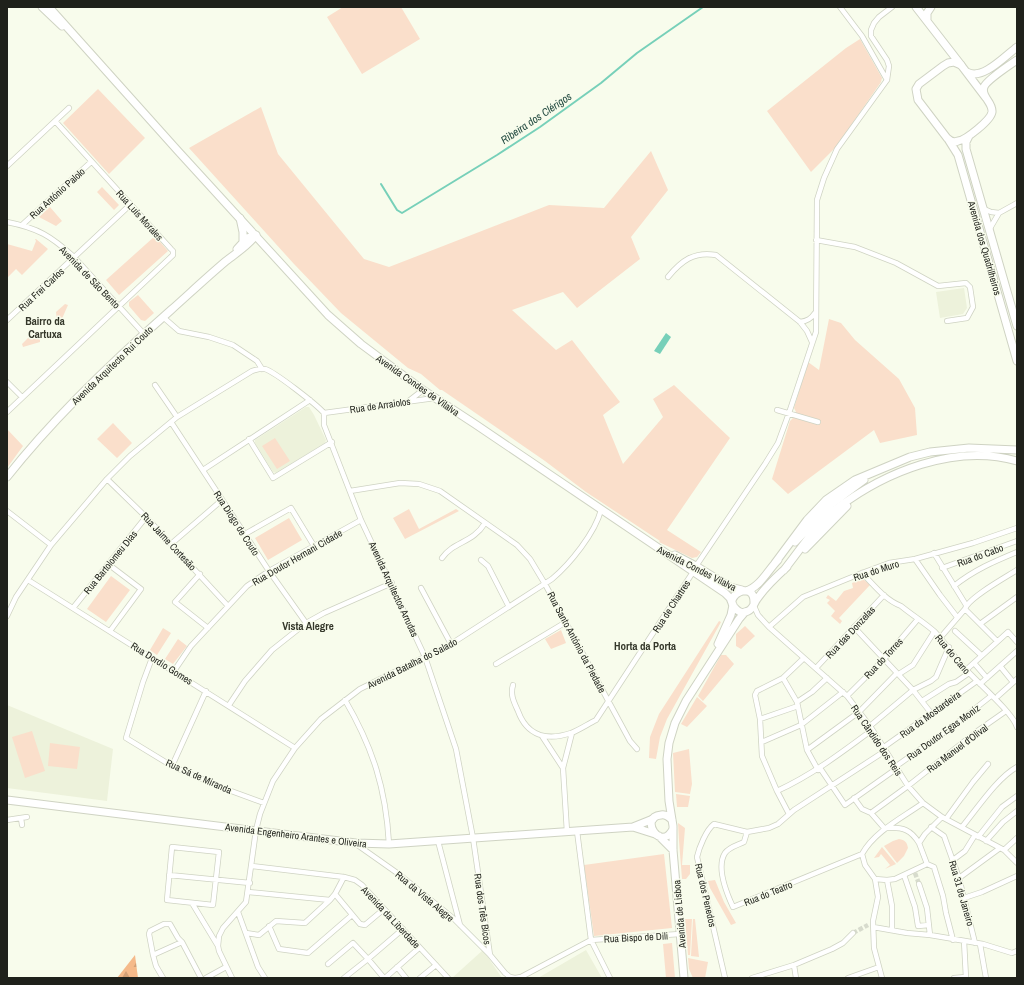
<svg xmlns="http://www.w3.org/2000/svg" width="1024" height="985" viewBox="0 0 1024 985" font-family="'Archivo Narrow',sans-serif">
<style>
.built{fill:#edf2db}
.green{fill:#fadfcb}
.forest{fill:url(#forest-firs)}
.water{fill:#77d0b9}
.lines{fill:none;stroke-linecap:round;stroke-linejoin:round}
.stream{stroke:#77d0b9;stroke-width:2}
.street-tunnel{stroke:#d7dbcd;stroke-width:4.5;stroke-dasharray:4.5 2;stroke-linecap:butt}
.street-casing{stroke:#cfd3c3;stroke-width:6}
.secondary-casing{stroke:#cfd3c3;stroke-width:9}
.primary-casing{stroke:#cfd3c3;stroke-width:9}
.street{stroke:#fff;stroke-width:4.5}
.secondary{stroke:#fff;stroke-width:7}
.primary{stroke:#fff;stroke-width:7}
.labels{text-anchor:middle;stroke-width:3;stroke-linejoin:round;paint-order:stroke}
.street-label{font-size:10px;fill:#1f211b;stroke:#f8fcec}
.water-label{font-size:11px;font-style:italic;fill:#224a40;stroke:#f8fcec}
.neighbourhood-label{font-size:11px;font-weight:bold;fill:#34372a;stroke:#f8fcec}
</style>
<defs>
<pattern id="forest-firs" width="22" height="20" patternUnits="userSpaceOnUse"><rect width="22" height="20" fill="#f5ba8a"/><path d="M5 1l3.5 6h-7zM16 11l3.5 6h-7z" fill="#d2a076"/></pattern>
</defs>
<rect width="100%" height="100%" fill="#f8fcec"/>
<path class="built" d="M964,288l3,20 -4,6 -23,4 -4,-26z
M306,407h3l5,8 12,25 -1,3 -49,30 -3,-1 -18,-29v-3z
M7,705l106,44 -6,52 -100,-13z
M483,950l19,28h-50l21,-19z
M586,950l16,28h-64z"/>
<path class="green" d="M343,7h58l19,32 -58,35 -35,-57z
M860,39l22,39 -1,4 -45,65 -25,25 -44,-61 79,-63z
M98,89l47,49 -36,36 -46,-51z
M261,107l17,47 86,105 25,8 160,-62 55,3 47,-57 17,39 -37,47 9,22 -63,49 -14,-16 -51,18 44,40 16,-10 48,62 -17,13 20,49 40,-47 -10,-18 21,-14 56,53 -63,92 34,22 -4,5 -5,1 -33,-16 1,-1 -74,-49 -41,-31 -103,-71h-2l-19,-16 -13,-6 -67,-55 -47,-49 -105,-116z
M102,187l17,18 -5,5 -17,-18z
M50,207l12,14 -6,5 -17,-9z
M155,236l13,15 -49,44 -13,-15z
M35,239h1l12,10 -26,26 -6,-6 -9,9v-34l25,7 4,-10z
M138,295l16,18 -9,8 -4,-1 -12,-14v-4z
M65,304l3,1 -7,16h-4l-1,-9z
M829,319l12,4 14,17 44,39 16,29 2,27 -37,8 -6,-13 -86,64 -16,-15 18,-58 3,-3 3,-6 -2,-4 14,-46 11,8z
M31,335l9,2v5l-17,5 -1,-3z
M113,423l19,20 -15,15 -20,-19z
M7,429l16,17 -16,22z
M275,438l15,23 -13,8 -15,-23z
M409,509l10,20 37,-20 3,2 -54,28 -12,-21z
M289,518l13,22 -34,20 -13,-22z
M111,576l19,14 -24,32 -19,-13z
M863,579l7,6 -31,33 3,3 -2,3 -9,-8 4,-5 -8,-8 3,-3 -4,-2 2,-3 8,6 8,-10 9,-3 -1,-5z
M719,621l2,1 -54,97 -7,18 -4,22 -7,-1 1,-21 9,-23z
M745,626l10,10 -14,13 -5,-3v-12z
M163,628l8,5 -14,22 -7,-5z
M561,630l5,13 -15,6 -6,-10z
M178,639l9,7 -14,18 -8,-5z
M721,655h5l8,9 -31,37 -5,-5z
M697,697l10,9 -20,21 -6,-3z
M32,731l13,40 -20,7 -13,-41z
M50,743l30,4 -3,22 -29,-3z
M689,749l3,35 -2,10 -15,-2 -2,-39z
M676,794l14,2 -2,11h-11z
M678,823l7,5 -3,37h8v9l-4,5h-4l-3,-38h4h-4z
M899,839c6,1 8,3 9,9l-4,8 -7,7 -13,-17 9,-5z
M882,847l14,17 -11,5 5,-4 -9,-11 -2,3 -5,1z
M664,854l8,74 -78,8 -10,-71z
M715,880l9,22 12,21 -5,2 -21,-37 -2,-7z
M685,919h7l-2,36h-2z
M693,919h2l4,38 -8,-1z
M672,943l3,35h-9l-3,-34z
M688,958l20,4 -3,16h-12l-4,-9z"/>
<path class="forest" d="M135,955l3,23h-21z"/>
<path class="water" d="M666,333l5,4 -11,17 -6,-3z"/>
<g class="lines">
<path class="stream" d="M381,184l16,26 5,3 95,-58 43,-28 61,-44 36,-30 66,-46"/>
<path class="street-tunnel" d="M915,873l4,11
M853,933l15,-8"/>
<defs>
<path id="street" d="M840,7l22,29 25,44
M7,166l62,-58
M984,209l7,3 8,1
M7,222c31,6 44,14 67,35l70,77
M22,225l69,-63
M989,230l10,-17 18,-10
M816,240l39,7 41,16 42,23 28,-3 4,4 3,20 -6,11 -20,3
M668,277c13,-16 26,-26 48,-22l84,67 7,9 5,11
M163,317l16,14 30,6 24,8 24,16 5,8
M7,320l124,-116
M800,322c7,-1 11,-3 15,-9
M7,382l15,15
M155,385l22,32
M410,400l13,-10
M777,410l41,12
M7,412l166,-157v-4l-2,-2 -116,-128
M324,413v12l37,95 64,137 31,92 17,89 17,117 15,18 5,4 5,1 6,-1 70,-37 89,-6
M324,413l111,-15
M171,422l98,149 37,52
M249,439l24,39 59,-36
M203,470l107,-70
M107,479l39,38 82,89
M350,491l50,-8 19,1 21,7 77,54 13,14 15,25 85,157 7,8
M7,511l44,34
M245,534l46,-26 23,38
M171,544l51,-44
M934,553l32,52
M442,558c12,-17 31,-15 43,-35
M915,559l25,36 17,22
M481,560l7,6 21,41
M108,564l33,25 -31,42
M696,566l69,-102 13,-21 11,-30 27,-81 1,-132 7,-22 13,-29 50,-69 2,-14 -2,-6 -16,-24v-6l3,-7 5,-6 13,-10
M942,568l75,-27
M862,573c12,12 23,27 39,33 11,9 24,17 34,26 10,10 16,21 25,31 13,16 52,48 57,64
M200,574l-25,28 33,26
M28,580l267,168
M954,586c20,-16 39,-24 63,-34
M421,588l30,56
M754,606l4,9 11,12 78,69 23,30 38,60 15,17 19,14 62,33 13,13
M73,608l73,-91
M965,609l32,32
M7,616l9,-19 35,-52 56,-66 23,-23 47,-39 75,-46c4,-1 8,-3 13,-2 10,3 51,35 59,44
M980,624l37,-27
M769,627l34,-30 59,-24 27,-10 26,-4 58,-16 44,-15
M854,627l59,63 18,23
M955,631l26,24
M940,638l25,-29c3,-11 41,-32 52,-39
M152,658l-9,24 -17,56 46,28 51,22 41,15
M974,663l13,15
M496,664l70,-42
M1000,666l13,16
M816,668l68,-73
M966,670l42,-38 9,10
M174,671l17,-25 56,-60 22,-15 92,-51
M899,674l14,-9 21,-33
M783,678l14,24 10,48 11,20
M980,684l37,-33
M513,685c-3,10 1,17 5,26 9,25 29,30 53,22 8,-3 17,-9 25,-13l97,-148
M847,696l37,-37 34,-40
M998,696l19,-17
M345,700c28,48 41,89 44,144
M922,701l27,-17 7,-2 13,-9
M797,702l15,-10 15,-14
M229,705l16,-24 27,-31 34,-27 18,-10 68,-30
M760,719l38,-13
M870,726l43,-36 18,-9 5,-4 13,-30
M542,736l21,32
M762,742l39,-17 42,-33
M884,747l93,-66
M807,750l52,-38 38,-39
M172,766l34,-75
M895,767l58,-41 38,-30
M820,768l25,37 51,-36
M777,791c35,-16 64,-38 95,-61
M854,798l8,11 9,4 14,16
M923,803c-21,15 -48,28 -61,51l3,11 10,14 12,1 8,-1 32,-15 -8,-21 6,-9 17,-17
M871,813l37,-27 68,-54 30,-21
M789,814l-12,-23 -15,-35 -2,-37 -5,-24 2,-4 26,-13 21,-20
M21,818l1,7
M946,819l27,-37 15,-18
M7,820l20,-3
M931,827l13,9 15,42 16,65
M962,827c15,-18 35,-49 55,-60
M888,828c15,-1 23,2 31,15
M577,831l14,109 19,38
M567,832l-4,-64 9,-35
M747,832l-3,10c-6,3 -15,5 -19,11 -9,14 2,41 8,54l129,-53
M978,837l24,-30 15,-11
M438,841l22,84
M986,841l17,-19 14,-11
M356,844l44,31 53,43 37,37
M172,847l47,5 -6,53 -46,-5z
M1004,850l13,-12
M953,860l12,-9 10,-16
M927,864l7,3 9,29 3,17 7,27
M252,866l92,11 11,3 7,5 86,93
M169,875l81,8
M904,875l11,32 3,19 11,-1
M959,878l41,-30
M875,879l3,18 -5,24 1,27 8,30
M887,880l5,26v24
M919,884l8,24 3,27
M248,892l82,8 5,-6 9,-17
M335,894l25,30 5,1 19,-16
M964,898l18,-6 35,-16
M192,903l26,43
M238,912l20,55 7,11
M164,924h6l8,14 4,4 -29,13 -4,-21 1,-3z
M269,926l10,23 29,4 44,-38
M873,927l34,6 23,2 53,9 29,9 5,-2
M246,933l13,2 17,-14 29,2 25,-23
M964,941l2,37
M182,942l19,36
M980,944l6,34
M153,955l3,11 7,12
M328,964l25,-21 15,16 -24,19
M794,965l2,13
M397,967l9,11
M206,978l20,-11
M232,978l-13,-27 -1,-5 1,-10 4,-8 23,-26 10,-72 4,-16 13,-33 22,-33 26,-29 39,-30 91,-45 101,-65c18,-15 43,-46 49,-69
M384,978l-16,-19 35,-30
M385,978l34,-30
M420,978l16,-13
M725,978l-28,-121c2,-9 9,-27 17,-33l33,8 22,-4 9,-4 16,-14 91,-59
M752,978l42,-13 38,-16 11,-6 10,-10
M848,978l31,-11
M954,978l12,-1"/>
<path id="secondary" d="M916,7l45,58
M927,21v-8l4,-6
M240,218l3,14v10
M237,249l10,-11 9,-3
M7,477c48,-61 106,-116 164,-167 18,-16 36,-33 55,-49 10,-8 22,-15 30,-26
M7,800l349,43 33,1 244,-17 20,-8
M633,827l22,7"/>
<path id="primary" d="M42,7l20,19
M49,7l129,144 150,164 33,29 62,46 52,34 250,169 5,5 2,5
M967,72c15,9 38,-16 50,-25
M986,98l-25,-33 -7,-3 -6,1 -5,3 -24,18 -3,5 2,11 29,38c3,3 7,5 11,3 8,-1 33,-21 34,-29 1,-10 -12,-16 -8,-25 2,-6 27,-23 33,-27
M969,136l-3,6v7l51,177
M948,139l10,16 59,206
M795,542l35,-37 34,-25
M805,549l42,-43
M675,555l21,11 34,21 12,3
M775,563l32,-43 19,-20 29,-20 55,-23 20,-5 39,-4 48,2
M784,570c16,-20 31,-44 51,-60 49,-38 120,-67 182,-49
M746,591c14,-4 22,-21 32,-31
M754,603c1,-25 -35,-6 -17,7 3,3 8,3 11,1 5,-2 6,-8 9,-12 7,-10 20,-23 30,-32
M718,644l13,-29 2,-10
M672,820c-3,-3 -6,-6 -11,-5 -23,2 0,38 12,14
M659,836l14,14
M684,978l-11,-128v-24l-4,-25 -2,-42 2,-16 6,-20 11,-22 53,-82 6,-7"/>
</defs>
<use href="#street" class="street-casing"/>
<use href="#secondary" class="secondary-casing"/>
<use href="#primary" class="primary-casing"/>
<use href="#street" class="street"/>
<use href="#secondary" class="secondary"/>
<use href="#primary" class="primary"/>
</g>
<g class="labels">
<g class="street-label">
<text transform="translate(57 193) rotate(-42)" y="4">Rua António Palolo</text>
<text transform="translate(140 215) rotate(48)" y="4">Rua Luís Morales</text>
<text transform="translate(985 248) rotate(74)" y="4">Avenida dos Quadrilheiros</text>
<text transform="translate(90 277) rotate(46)" y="4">Avenida de São Bento</text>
<text transform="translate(41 289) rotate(-43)" y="4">Rua Frei Carlos</text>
<text transform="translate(112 365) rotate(-44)" y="4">Avenida Arquitecto Rui Couto</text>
<text transform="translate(418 385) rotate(35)" y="4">Avenida Condes de Vilalva</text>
<text transform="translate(380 405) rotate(-8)" y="4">Rua de Arraiolos</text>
<text transform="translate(237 523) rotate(57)" y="4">Rua Diogo de Couto</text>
<text transform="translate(169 541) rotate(47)" y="4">Rua Jaime Cortesão</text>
<text transform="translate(980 555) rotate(-20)" y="4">Rua do Cabo</text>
<text transform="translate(297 557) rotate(-30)" y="4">Rua Doutor Hernani Cidade</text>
<text transform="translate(110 562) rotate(-51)" y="4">Rua Bartolomeu Dias</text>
<text transform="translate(697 568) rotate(27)" y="4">Avenida Condes Vilalva</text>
<text transform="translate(876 570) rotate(-18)" y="4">Rua do Muro</text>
<text transform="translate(394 589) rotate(65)" y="4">Avenida Arquitectos Arrudas</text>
<text transform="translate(671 606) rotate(-57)" y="4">Rua de Chartres</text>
<text transform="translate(850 632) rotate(-47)" y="4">Rua das Donzelas</text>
<text transform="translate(577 642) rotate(62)" y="4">Rua Santo António da Piedade</text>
<text transform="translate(953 654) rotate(50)" y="4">Rua do Cano</text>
<text transform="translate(883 658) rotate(-47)" y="4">Rua do Torres</text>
<text transform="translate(162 663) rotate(32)" y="4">Rua Dordio Gomes</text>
<text transform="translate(412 663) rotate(-27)" y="4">Avenida Batalha do Salado</text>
<text transform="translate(930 714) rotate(-36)" y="4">Rua da Mostardeira</text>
<text transform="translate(943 732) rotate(-36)" y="4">Rua Doutor Egas Moniz</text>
<text transform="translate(877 740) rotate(56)" y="4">Rua Cândido dos Reis</text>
<text transform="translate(957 748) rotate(-37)" y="4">Rua Manuel d'Olival</text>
<text transform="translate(199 776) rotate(24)" y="4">Rua Sá de Miranda</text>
<text transform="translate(296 835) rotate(7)" y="4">Avenida Engenheiro Arantes e Oliveira</text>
<text transform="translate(768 893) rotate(-22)" y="4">Rua do Teatro</text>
<text transform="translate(962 893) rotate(74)" y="4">Rua 31 de Janeiro</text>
<text transform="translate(706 895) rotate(77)" y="4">Rua dos Penedos</text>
<text transform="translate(425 896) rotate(40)" y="4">Rua da Vista Alegre</text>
<text transform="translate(483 909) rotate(82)" y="4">Rua dos Três Bicos</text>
<text transform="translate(679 914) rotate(-95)" y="4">Avenida de Lisboa</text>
<text transform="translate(391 917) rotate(47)" y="4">Avenida da Liberdade</text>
<text transform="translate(636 937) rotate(-3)" y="4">Rua Bispo de Dili</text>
</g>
<g class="water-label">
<text transform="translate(536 118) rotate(-34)" y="4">Ribeira dos Clérigos</text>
</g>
<g class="neighbourhood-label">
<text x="45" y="325">Bairro da<tspan x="45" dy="13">Cartuxa</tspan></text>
<text x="308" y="630">Vista Alegre</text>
<text x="645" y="650">Horta da Porta</text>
</g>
</g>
<rect width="1024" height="985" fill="none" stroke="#1f211b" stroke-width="16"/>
</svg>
